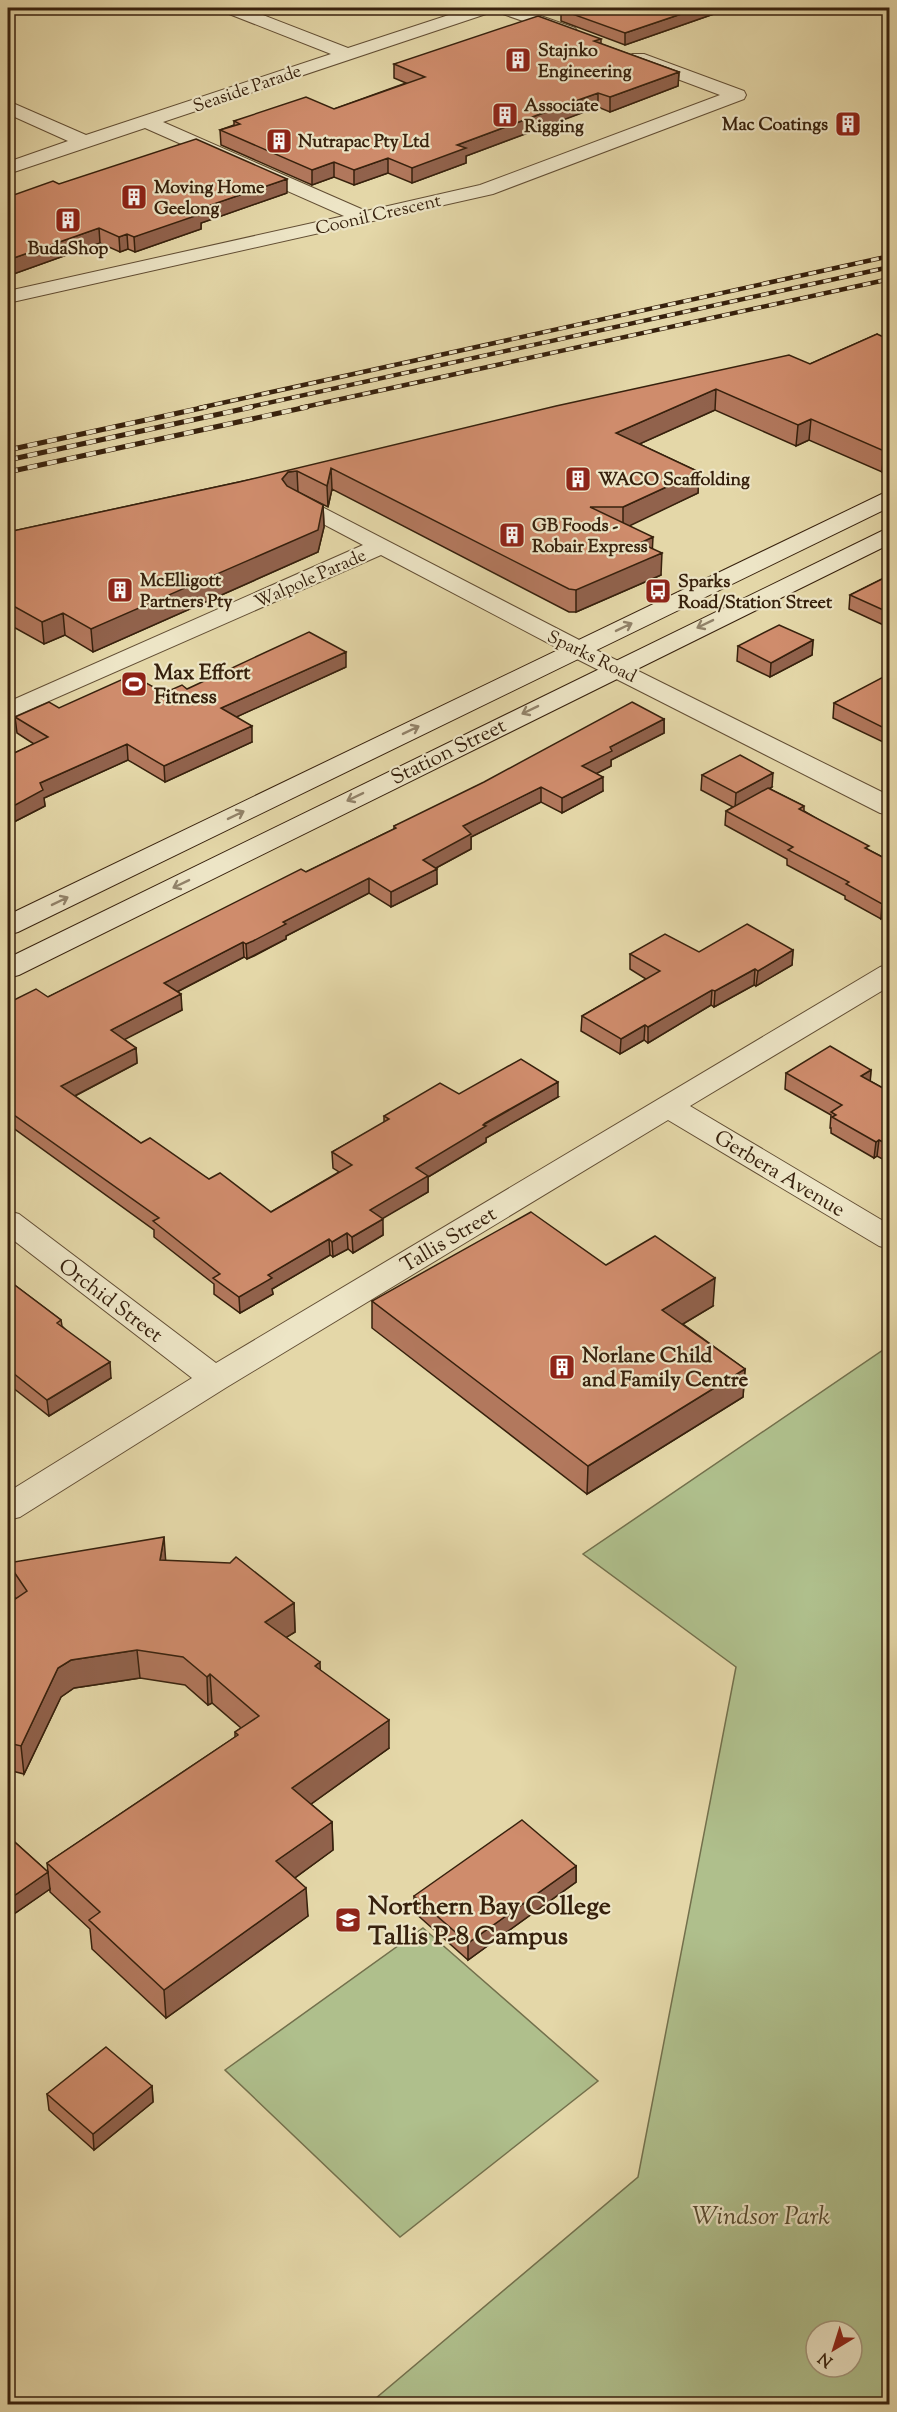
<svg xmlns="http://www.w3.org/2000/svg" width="897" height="2412" viewBox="0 0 897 2412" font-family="'Sorts Mill Goudy',serif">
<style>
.green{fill:#afbf8c;stroke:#73704c;stroke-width:1.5;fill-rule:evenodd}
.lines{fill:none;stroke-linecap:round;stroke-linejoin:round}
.minor-casing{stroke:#624e34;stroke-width:2}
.tertiary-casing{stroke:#624e34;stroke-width:2}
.secondary-casing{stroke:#37210d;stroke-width:2}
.minor{fill:#ede5c6;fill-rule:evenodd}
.tertiary{fill:#ede5c6;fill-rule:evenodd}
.secondary{fill:#ede5c6;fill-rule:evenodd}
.rail-far1-casing{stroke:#37210d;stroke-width:4.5}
.rail-casing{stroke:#37210d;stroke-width:5}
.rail-far1{stroke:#ede5c6;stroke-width:3;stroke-dasharray:8;stroke-linecap:butt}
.rail{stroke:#ede5c6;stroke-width:4;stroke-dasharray:10;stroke-linecap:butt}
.wall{fill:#b2785d;stroke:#37210d;stroke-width:1.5}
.shaded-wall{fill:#91624c;stroke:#37210d;stroke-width:1.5}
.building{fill:#cf8c6c;stroke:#37210d;stroke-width:1.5}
.oneway{stroke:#92836a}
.labels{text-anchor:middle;stroke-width:4.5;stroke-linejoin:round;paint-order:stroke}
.far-poi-label{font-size:18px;font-weight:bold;fill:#37210d;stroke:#ede5c6;text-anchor:start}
.far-street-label{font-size:18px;fill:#37210d;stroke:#ede5c6}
.poi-label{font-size:21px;font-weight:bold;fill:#37210d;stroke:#ede5c6;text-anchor:start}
.street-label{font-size:21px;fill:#37210d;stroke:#ede5c6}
.near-poi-label{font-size:26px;font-weight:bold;fill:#37210d;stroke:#ede5c6;text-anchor:start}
.near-park-label{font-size:26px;font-style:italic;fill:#55482d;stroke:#ede5c6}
</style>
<rect width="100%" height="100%" fill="#e4d7a8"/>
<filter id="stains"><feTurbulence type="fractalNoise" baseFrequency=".00333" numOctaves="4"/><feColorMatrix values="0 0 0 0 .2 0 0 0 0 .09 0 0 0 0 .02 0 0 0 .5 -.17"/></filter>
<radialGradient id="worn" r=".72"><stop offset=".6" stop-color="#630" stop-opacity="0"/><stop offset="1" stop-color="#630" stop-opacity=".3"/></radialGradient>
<path class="green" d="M889,1346v1058h-520l269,-227 98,-510 -153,-113zM816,2331h36v36h-36z
M423,1928l175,153 -198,156 -175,-167z"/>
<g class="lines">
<defs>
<path id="minor" d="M221,8h24l103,40 122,-40h48l57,20 3,4 -9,5 -72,-25 -3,-4 -2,4 -329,110 203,89 114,-26 240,-90 -88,-33 -3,-4 3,-4h12l100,37 2,4 -2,4 -251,95 -485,109v-12l336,-75 -199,-88 -137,46v-12l60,-21 -60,-27v-13l78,34 245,-81 -107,-42z
M297,494l290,150 4,5 -4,5 -9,3 -9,-3 -188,-99 -373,164v-17l355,-157 -74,-39 -4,-5 4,-5z
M890,964v22l-200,120 200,119v24l-11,-3 -211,-126 -441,267 -207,130 -12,3v-28l184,-114 -184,-142v-25l11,3 197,149 664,-396z"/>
<path id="tertiary" d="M578,641l312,155v19l-10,-2 -311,-158 -4,-6 4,-6z"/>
<path id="secondary" d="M890,490v17l-872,425 -10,3v-20z
M890,527v17l-871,431 -11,3v-20z"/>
</defs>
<use href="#minor" class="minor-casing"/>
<use href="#tertiary" class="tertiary-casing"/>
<use href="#secondary" class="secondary-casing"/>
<use href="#minor" class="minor"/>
<use href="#tertiary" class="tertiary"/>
<use href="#secondary" class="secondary"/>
<defs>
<path id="rail-far1" d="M199,408l691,-152
M245,408l645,-141
M300,408l590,-129"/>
<path id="rail" d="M8,450l198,-43
M8,460l244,-53
M8,472l299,-65"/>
</defs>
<use href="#rail-far1" class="rail-far1-casing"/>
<use href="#rail" class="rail-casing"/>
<use href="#rail-far1" class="rail-far1"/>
<use href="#rail" class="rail"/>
</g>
<path class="wall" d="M376,8h30l-16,5z
M731,8l-106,37 -64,-24v-11z
M601,39v5l78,28 -1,14 -68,26 -12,-5 -34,12 -98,37v7l-54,20 -24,-10 -34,12 -20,-8 -22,8 -91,-40 -1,-15 14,-5v-4l100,-12 72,-26 -12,-5v-14z
M59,184l228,9 -86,30v6l-66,23 -7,-3 -8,3 -20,-9 -92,33v-79z
M877,334l13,134 -8,4 -73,-32 -13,6 -81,-36 -76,34 60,28 -1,21 -69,32 23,23 9,27 -85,37h-7l-237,-123 -4,18 -30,-15 25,13 1,22 -6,25 -225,100 -28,-17 -21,9 -36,-20v-92l231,-50 571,-118z
M890,575v53l-41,-19 1,-14z
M813,640l-1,15 -42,22 -33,-16 1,-15z
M346,667l-110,50 16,25 -87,40 -37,-22 -84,38 1,8 -37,19v-69l26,-12 -17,-11 -2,-16 44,-9 105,-15 23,-4z
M890,677v62l-7,3 -50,-24 1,-15z
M664,719v14l-53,27v6l-14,7 6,18 -41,22 -21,-11 -70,35v12l-35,19 1,16 -46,23 -22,-14 -83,43v3l-32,17 -7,3 -3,-2 -67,35 5,18 -58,29 12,9 1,15 -62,33 66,47 130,69 68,-40 -6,-4 -1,-16 52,-29v-7l75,-22 99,3 -72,41v4l-58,35v15l-46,26 1,17 -30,18 -5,-4 -15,8 -3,-2 -58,34 1,5 -33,19 -26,-19v-10l-60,-47v-7l-141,-102 -5,3v-128l40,-6 346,-168v-3z
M702,775l70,12 -2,2 34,17v5l65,39 21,11v53l-9,5 -36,-20v-3l-58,-31v-6l-62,-34 1,-14 7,-4 -32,-17z
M793,950l-1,15 -36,21 -2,-1 -40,22 -3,-2 -63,38 -4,-3 -24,14 -39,-23 1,-15 64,-37 -16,-10v-15z
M871,1070l-1,11 20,11v71l-13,-7 -3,2 -43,-25v-5h-1l1,-13 -46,-26 1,-16z
M606,1265l107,41 -30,18 62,45 -2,28 -156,97 -215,-166v-27z
M8,1280l53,40 1,6 49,52 -62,38 -41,-32z
M166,1561l128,42 1,29 -9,5 34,33 69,78 -78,56 21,18 1,28 -38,28 13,38 -142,102 -74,-69 -2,-20 -40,-37v-3l-42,29v-82l40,36 -1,-9 188,-126v-5l6,-4 -29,-25 -4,2 -23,-20 -45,-7 -66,10 -13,9 -37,77 -16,-4v-166l8,-5 -5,-7 -3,-29z
M576,1866v16l-108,78 -54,-48v-16z
M152,2086l1,16 -59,48 -45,-40 -2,-16z"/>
<path class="shaded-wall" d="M390,8h16l-16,5z
M699,8h32l-106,37v-12z
M679,72l-1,14 -68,26v-15z
M598,93v14l-132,49v7l-54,20v-15l45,-23z
M388,158v15l-34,12v-15z
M334,162v15l-22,8v-15z
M287,179v14l-86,30v6l-66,23 -1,-15 59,-26z
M99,228l1,15 -92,33v-16z
M127,234l1,15 -8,3 -1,-15z
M716,389l-1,21 -100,45 1,-22z
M811,419l-2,21 -13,6 2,-21z
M890,448v20l-8,4 2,-21z
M331,468l1,21 -4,18 -1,-21z
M297,471l1,21 -10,2 -6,-15 6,-7z
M699,472l-1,21 -75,36v-22z
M323,505l1,22 -6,25 -225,100 -2,-23z
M653,537l-1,20 10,-4 -1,22 -85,37v-22l64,-47z
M63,613l2,22 -21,9 -2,-22z
M813,640l-1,15 -42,22 1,-14z
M346,652v15l-125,57v-16z
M664,719v14l-53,27v6l-29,15v-15l28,-19z
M890,725v14l-7,3 1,-14z
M252,726v16l-87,40 -1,-16z
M127,744l1,16 -84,38 1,8 -37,19v-16l32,-26z
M773,773l-1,14 -37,21 1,-15z
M603,777v14l-41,22v-15z
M541,787v15l-70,35v12l-48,26v-15l40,-34z
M437,869v15l-46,23v-15z
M369,878v15l-83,43v3l-39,20 -1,-15 37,-22z
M890,900v14l-9,5 1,-15z
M243,942l1,15 -79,41 -1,-15z
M793,950l-1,15 -36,21 2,-15z
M755,969l-1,16 -40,22 1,-16z
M712,990l-1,15 -63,38v-16z
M181,994l1,16 -70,36 -1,-16z
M645,1025l-1,15 -24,14 1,-15z
M136,1048l1,15 -74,39 -2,-16z
M871,1070l-1,15 -9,-9z
M558,1082v15l-72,41v4l-58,35v15l-58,34v-16l46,-42 67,-43z
M11,1113l2,15 -5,3v-16z
M879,1140l-2,16 -3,2 2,-16z
M383,1219v16l-30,18 -1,-16z
M347,1233l1,16 -15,8 -1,-15z
M329,1239l1,16 -58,34 1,5 -33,19 -1,-16 29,-22z
M715,1278l-2,28 -52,31 1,-27z
M110,1362l1,16 -62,38 -2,-16z
M745,1369l-2,28 -156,97 1,-28z
M164,1537l2,28 -6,-5z
M294,1603l1,29 -29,18 -1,-28z
M137,1650l3,28 -66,10 -13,9 -37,77 -3,-28 37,-78 13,-8z
M320,1662l1,29 -6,-25z
M210,1674l2,29 -4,2 -1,-28z
M389,1720v28l-96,69 -1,-29z
M332,1822l1,28 -55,40 -2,-29z
M576,1866v16l-108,78v-17z
M48,1872l2,17 -42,29v-18z
M306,1888l2,28 -142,102 -2,-28z
M152,2086l1,16 -59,48 -1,-16z"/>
<path class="building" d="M569,8h130l-74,25 -64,-23z
M538,16l63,23 -7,2 85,31 -69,25 -12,-4 -34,12 -107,40 9,3 -54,20 -24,-10 -34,12 -20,-8 -22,8 -92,-40 20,-6 -6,-3 72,-24 28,12 91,-32 -31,-13z
M196,139l91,40 -94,32 8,3 -67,23 -7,-3 -8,3 -20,-9 -91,32v-63l45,-16 6,3z
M877,334l13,6v108l-6,3 -73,-32 -13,6 -82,-36 -100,44 83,39 -76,35h-33l63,30 -13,6 22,10 -86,37 -7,-1 -238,-121 -4,18 -30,-15 -9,1 -6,7 5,7 36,19 -5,25 -227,99 -28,-16 -21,9 -34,-19v-71l231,-50 317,-76 233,-51 21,9z
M890,575v38l-40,-18z
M779,625l34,15 -42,23 -33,-17z
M309,632l37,20 -125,56 31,18 -88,40 -37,-22 -87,39 3,7 -35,19v-53l40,-19 -33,-20 34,-15 10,6 73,-33 32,18 18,-8 5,4z
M887,675l3,2v48l-6,3 -50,-25z
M632,702l32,17 -54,28 2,4 -30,15 21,11 -41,21 -21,-11 -78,39 8,8 -48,26 14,9 -46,23 -22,-14 -86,44 3,2 -33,17 -7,3 -3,-2 -79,41 17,11 -70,36 25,18 -75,38 80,57 9,-5 59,41 11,-6 51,39 81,-47 -20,-13 57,-33 -5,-3 56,-33 19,11 62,-35 37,23 -73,41 -2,2 3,1 -70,42 12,8 -58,34 13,9 -31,18 -5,-4 -15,9 -3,-3 -61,36 4,3 -33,19 -26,-19 7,-4 -67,-53 6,-3 -148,-105 -3,2v-112l28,-14 12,8 253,-128 5,3 90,-44 -2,-2 90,-44z
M740,755l33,18 -37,20 -34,-18z
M768,788l36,18 -5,3 70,37 -4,2 25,13v39l-8,4 -36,-20 3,-2 -61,-32 5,-3 -67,-36z
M747,924l46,26 -35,21 -3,-2 -40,22 -3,-1 -64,37 -3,-2 -24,14 -39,-23 78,-45 -30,-17 35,-20 34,18z
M830,1046l41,24 -10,6 29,16v54l-11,-6 -3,2 -44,-25 4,-2 -5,-3 11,-7 -56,-32z
M531,1212l75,53 49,-29 60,42 -53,32 83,59 -157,97 -216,-165z
M8,1280l53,40 -4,3 53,39 -63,38 -39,-31z
M164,1537l-4,23 70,3 6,-6 58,46 -29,19 55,40 -5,4 74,54 -97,68 40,34 -56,39 30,27 -142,102 -75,-70 11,-8 -53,-49 191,-128 -3,-3 24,-16 -49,-42 -3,3 -24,-20 -46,-7 -66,10 -13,8 -37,78 -13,-3v-139l19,-13 -19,-28z
M522,1820l54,46 -108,77 -54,-47z
M8,1836l40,36 -40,28z
M106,2047l46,39 -59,48 -46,-40z"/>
<defs><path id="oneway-shaft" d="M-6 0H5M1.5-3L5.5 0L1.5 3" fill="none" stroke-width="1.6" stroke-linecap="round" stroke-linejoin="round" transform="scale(1.5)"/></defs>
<g class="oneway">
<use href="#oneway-shaft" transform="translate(705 624) rotate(154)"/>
<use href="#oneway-shaft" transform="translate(624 627) rotate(-26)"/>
<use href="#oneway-shaft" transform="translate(530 710) rotate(154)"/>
<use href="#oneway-shaft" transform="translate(411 730) rotate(-26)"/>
<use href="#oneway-shaft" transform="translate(355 797) rotate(154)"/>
<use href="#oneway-shaft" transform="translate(236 815) rotate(-26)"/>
<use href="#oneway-shaft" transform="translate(181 884) rotate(154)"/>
<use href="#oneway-shaft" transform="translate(60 901) rotate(-26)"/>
</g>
<defs>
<symbol id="building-square" viewBox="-11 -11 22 22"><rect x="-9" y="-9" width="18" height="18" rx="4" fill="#8f2418" stroke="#ede5c6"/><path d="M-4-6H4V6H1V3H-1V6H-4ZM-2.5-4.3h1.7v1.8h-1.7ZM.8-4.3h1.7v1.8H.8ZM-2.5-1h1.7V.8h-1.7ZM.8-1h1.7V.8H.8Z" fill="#fff"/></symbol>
<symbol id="bus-square" viewBox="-11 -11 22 22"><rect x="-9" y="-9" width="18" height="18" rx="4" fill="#8f2418" stroke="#ede5c6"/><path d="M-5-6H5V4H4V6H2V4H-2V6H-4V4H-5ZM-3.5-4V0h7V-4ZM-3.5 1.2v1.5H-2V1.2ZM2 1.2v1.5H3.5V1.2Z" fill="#fff"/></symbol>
<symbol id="stadium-square" viewBox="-11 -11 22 22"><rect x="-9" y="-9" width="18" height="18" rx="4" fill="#8f2418" stroke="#ede5c6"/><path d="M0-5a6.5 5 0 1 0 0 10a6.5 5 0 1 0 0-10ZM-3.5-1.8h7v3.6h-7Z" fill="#fff"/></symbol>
<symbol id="school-square" viewBox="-11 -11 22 22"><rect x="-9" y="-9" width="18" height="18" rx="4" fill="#8f2418" stroke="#ede5c6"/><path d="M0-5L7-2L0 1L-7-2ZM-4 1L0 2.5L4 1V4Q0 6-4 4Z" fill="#fff"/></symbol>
</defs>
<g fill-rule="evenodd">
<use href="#building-square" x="503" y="45" width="30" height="30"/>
<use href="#building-square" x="490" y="100" width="30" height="30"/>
<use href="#building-square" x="833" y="109" width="30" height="30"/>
<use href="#building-square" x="264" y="126" width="30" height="30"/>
<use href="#building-square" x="119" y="182" width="30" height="30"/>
<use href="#building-square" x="53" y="205" width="30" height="30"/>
<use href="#building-square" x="563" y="464" width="30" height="30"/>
<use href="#building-square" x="497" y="520" width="30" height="30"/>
<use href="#building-square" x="105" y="575" width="30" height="30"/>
<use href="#bus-square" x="643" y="576" width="30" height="30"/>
<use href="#stadium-square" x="119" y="669" width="30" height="30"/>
<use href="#building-square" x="547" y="1352" width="30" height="30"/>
<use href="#school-square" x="333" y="1905" width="30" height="30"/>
</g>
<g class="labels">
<g class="far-poi-label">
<text x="538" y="56">Stajnko<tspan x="538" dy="21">Engineering</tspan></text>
<text x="524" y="111">Associate<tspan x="524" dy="21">Rigging</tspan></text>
<text x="828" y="130" text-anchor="end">Mac Coatings</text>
<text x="298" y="147">Nutrapac Pty Ltd</text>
<text x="154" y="193">Moving Home<tspan x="154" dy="21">Geelong</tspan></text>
<text x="68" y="254" text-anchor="middle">BudaShop</text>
<text x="598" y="485">WACO Scaffolding</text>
<text x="532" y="531">GB Foods -<tspan x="532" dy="21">Robair Express</tspan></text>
<text x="140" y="586">McElligott<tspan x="140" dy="21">Partners Pty</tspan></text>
<text x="678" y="587">Sparks<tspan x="678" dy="21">Road/Station Street</tspan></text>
</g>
<g class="far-street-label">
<text transform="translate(247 88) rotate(-19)" y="6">Seaside Parade</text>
<text transform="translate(378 214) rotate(-13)" y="6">Coonil Crescent</text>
<text transform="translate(310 578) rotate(-24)" y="6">Walpole Parade</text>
<text transform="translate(592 656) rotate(26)" y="6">Sparks Road</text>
</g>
<g class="poi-label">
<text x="154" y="679">Max Effort<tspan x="154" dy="24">Fitness</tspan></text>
<text x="582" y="1362">Norlane Child<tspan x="582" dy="24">and Family Centre</tspan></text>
</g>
<g class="street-label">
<text transform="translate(448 751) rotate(-26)" y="7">Station Street</text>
<text transform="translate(780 1173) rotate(31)" y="7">Gerbera Avenue</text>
<text transform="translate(448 1239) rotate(-31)" y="7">Tallis Street</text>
<text transform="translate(111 1300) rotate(37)" y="7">Orchid Street</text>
</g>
<g class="near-poi-label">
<text x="368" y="1914">Northern Bay College<tspan x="368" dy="30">Tallis P-8 Campus</tspan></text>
</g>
<g class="near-park-label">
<text x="761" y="2224">Windsor Park</text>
</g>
</g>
<rect width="897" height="2412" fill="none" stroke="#e4d7a8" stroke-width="30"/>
<rect x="9" y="9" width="879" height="2394" fill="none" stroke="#37210d" stroke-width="3"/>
<rect x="15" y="15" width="867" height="2382" fill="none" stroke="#37210d" stroke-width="1.5"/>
<g transform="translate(834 2349) rotate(218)"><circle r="28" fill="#ede5c6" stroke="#a4977c" stroke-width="1.5"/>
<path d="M0-4.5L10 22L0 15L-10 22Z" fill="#8f2418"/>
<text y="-9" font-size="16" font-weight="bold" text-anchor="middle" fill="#37210d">N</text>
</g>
<rect width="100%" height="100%" filter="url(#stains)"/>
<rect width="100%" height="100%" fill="url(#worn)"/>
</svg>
